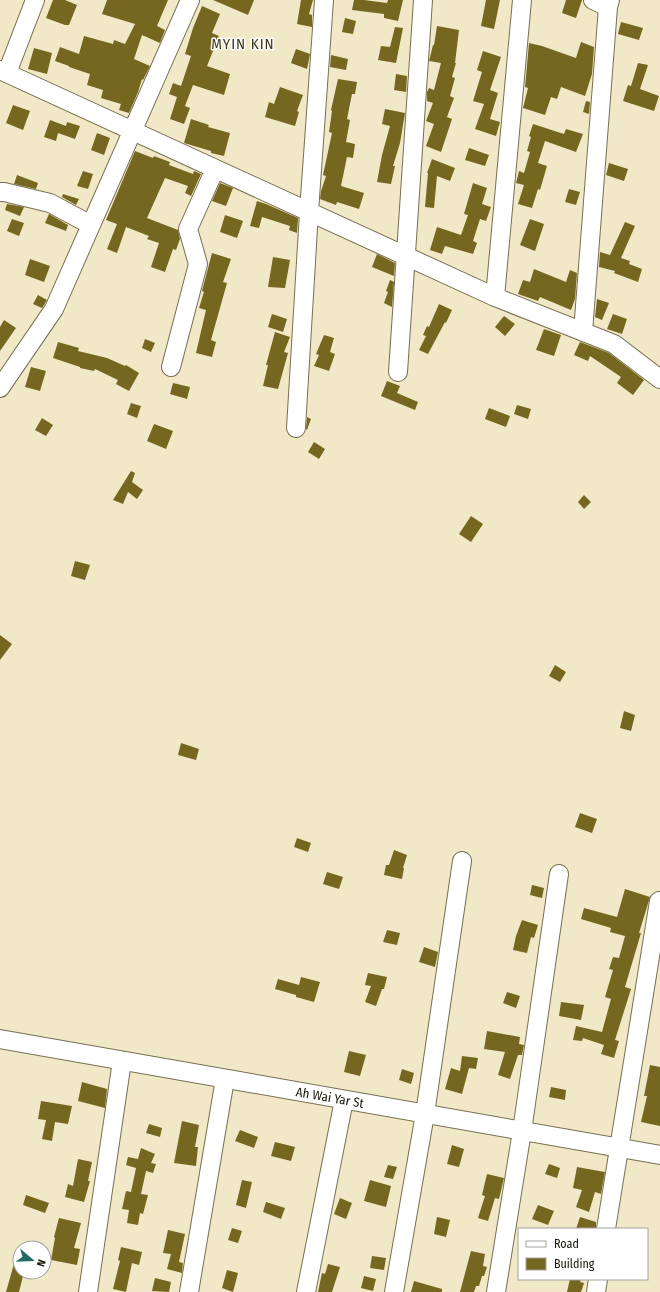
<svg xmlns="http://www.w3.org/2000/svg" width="660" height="1292" viewBox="0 0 660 1292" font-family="'Fira Sans Condensed',sans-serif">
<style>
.building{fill:#766720}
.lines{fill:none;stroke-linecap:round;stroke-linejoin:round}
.minor-casing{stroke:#766f51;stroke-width:20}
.minor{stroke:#fff;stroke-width:18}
.labels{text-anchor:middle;stroke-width:3;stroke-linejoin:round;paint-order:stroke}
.street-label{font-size:13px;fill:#181609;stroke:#fff}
.quarter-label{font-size:15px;letter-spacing:1px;fill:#3e371a;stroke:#fff}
</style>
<rect width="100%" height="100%" fill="#f0e8c6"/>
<path class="building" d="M53,0h12l12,5 -8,20h-4l-19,-7z
M107,0h61l-11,26 8,4 -5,13 -18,-8 -8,24 16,7 -7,14 -1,-1 -4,13 -9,21 -10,-3 2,-6 -20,-6 2,-8 -16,-5 3,-11 -21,-7v-1l-14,-5 5,-14 19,7 5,-18 29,8 1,-4 11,4 10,-20 -33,-10z
M213,0h41l-6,15z
M301,0h12l-4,14 3,1v12l-15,-3z
M354,0h10l23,3 1,-3h15l-5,21 -14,-3v-4l-32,-4z
M486,0h14l-6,29 -13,-3z
M566,0h16l-6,18 -14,-5z
M202,6l18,8 -8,19 7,3 -12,30 23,8 -6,21 -31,-10 -8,21 5,2 -6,16 -14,-5 7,-22 -8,-3 4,-11 8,3 10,-30 -6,-2 8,-26z
M345,18l11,3 -3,13 -11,-2z
M621,22l22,6 -4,12 -21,-6z
M437,26l22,4 -4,33h1l-4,14 3,1 -5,18 4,2 -7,19 5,2 -11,33 -15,-6 8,-22 -8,-3 7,-18 -6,-2v-9l2,-4 5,2 7,-27 -12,-2 4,-16h1z
M395,27l8,1 -7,35 -18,-3 3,-14 9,1z
M581,42l13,5 -2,27 -7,22 -24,-9 -4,12 -6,-2 -6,18 -22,-7 5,-20 -3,-1 4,-44 13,3 34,12z
M34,48l18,5 -5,21 -19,-5z
M296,49l14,5 -3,15 -16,-6z
M483,51l18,6 -11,33 8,3 -8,26 10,3 -4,14 -21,-7 9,-25 -11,-3 9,-29 -5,-2z
M331,55l17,4 -2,11 -16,-3z
M638,63l10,2 -8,24 19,7 -5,15 -31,-10 5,-16 3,1z
M396,74l11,2 -1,16 -12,-2z
M338,79l19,3 -2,12h-3l-5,25 3,1 -4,22 9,2 -2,14 -6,-1 -6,29 23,7 -5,16 -22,-7 -1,3 -16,-6 1,-8 5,-15 -3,-1 9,-42 -3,-1 3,-21 -1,-1z
M280,87l23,8 -6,16 2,1 -4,14 -30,-9 4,-15 5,2z
M586,101l4,1 -1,12 -6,-2z
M13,105l17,6 -7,19 -17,-7z
M385,109l20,4 -5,30 -7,23h2l-4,18 -14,-2 5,-27 8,-29 -8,-2z
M191,119l18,6 -1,2 22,6 -6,23 -13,-3v-2l-27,-8z
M50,120l16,6 1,-4 13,4 -5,13 -17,-6 -2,8 -12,-4z
M533,124l31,10 2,-5 17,5 -7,18 -31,-11 -7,22 9,3 -7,24 -2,-1 -6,19 -14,-4 6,-19 -8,-2 3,-12 5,2 6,-21 -3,-1 4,-14 -2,-1z
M97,133l13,5 -6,17 -13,-5z
M469,148l20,7 -4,11 -20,-6z
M135,151l18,7 1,-2 16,6 -1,3 24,9 1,-3 7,3 -10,22 -6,-3 3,-7 -23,-8 -18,40 31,12 2,9 -4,11 -3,-1 -8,23 -14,-5 8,-24 -12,-4 2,-3 -23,-9 -9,26 -10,-4 10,-25 -11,-4z
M432,159l23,9 -5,13 -13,-5 -3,32 -9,-1 3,-34h-1z
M609,163l19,6 -4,12 -18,-6z
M83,171l10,3 -5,15 -11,-3z
M17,175l21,8 -2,6 -22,-5z
M220,183l13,5 -7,18 -14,-5z
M473,183l14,5 -5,16 9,3 -5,14 -6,-2 -7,22 4,2 -4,11 -28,-8 -3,8 -12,-4 7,-23 24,8 7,-20 -4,-1z
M569,189l11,3 -4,13 -11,-3z
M63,194l16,5 -3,6 -14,-8z
M257,201l9,3 32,14 -1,15 -8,-3 1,-4 -28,-9 -3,11 -9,-2z
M7,204l17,3 -4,9 -15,-6z
M49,214l19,11 -2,6 -21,-8z
M225,215l18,6 -6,17 -17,-6z
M12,219l12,4 -5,13 -12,-5z
M530,219l14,5 -9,27 -15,-6z
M625,222l10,4 -14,32 9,3 -1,3 13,5 -4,13 -24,-9 1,-2 -16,-4 1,-15 10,3z
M212,253l19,6 -8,23 4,1 -16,57 5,2 -4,15 -16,-4 10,-43 -7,-2 5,-16 -2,-1z
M377,254l18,9 -1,13 -22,-9z
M273,257l17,3 -5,28 -17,-1z
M30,259l20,7 -6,16 -19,-7z
M534,269l32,13 4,-12 7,3 -2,26 -4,11 -31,-13 -2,4 -20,-7 5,-14 7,2z
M390,280l4,2 -2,25 -8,-4 4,-11 -2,-1z
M38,295l9,5 -5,8 -9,-4z
M597,299l12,4 -7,17 -7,-3z
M439,304l13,6 -6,13 -1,-1 -17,32 -9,-4 7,-14 -3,-1 4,-9 2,1z
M272,314l15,5 -4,13 -15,-5z
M613,314l14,5 -5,15 -15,-5z
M504,316l11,8 -10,12 -10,-9z
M4,320l12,8 -16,23v-24z
M544,329l17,6 -7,21 -18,-6z
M275,332l15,5 -6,15 4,1 -10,36 -15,-3 5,-21h-2z
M324,335l10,3 -4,14 5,2 -6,17 -15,-5 5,-11 -3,-1z
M145,339l10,4 -4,9 -9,-4z
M58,342l21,6 -1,3 29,7 18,8 1,-1 13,8 -10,18 -13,-7 2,-4 -23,-11 -1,2 -14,-3v-1l-27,-9z
M580,342l29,11 35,27 -11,15 -16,-12 4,-6 -31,-21 -2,5 -14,-6z
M31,367l15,4 -6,20 -15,-4z
M387,381l13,5 -3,7 21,9 -3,8 -34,-14z
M173,383l17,4 -3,12 -17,-5z
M131,403l10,3 -4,12 -10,-4z
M517,405l14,4 -3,10 -14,-5z
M489,408l21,8 -4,11 -21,-8z
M307,417l4,2 -4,11 -1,-1z
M42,418l11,7 -7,11 -11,-6z
M154,424l19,7 -7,18 -19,-8z
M314,442l11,7 -6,10 -11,-7z
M131,471l4,2 -3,9 11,8 -6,9 -9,-7 -5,12 -10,-4z
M584,495l7,7 -7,7 -6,-7z
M471,516l12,8 -12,18 -12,-8z
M75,561l15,4 -5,15 -14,-4z
M0,635l12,9 -12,16z
M555,665l11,7 -6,10 -11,-6z
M624,711l11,4 -4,16 -11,-3z
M181,743l18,6 -3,11 -18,-5z
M580,813l17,6 -5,14 -17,-6z
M297,838l14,5 -3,9 -14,-5z
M394,850l13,5 -4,13h1l-2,11 -18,-4 2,-10h3z
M327,872l16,5 -4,12 -16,-5z
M532,885l12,3 -2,10 -12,-3z
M625,889l25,8 -11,36h2l-16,54 6,2 -16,51 4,1 -5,17 -13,-4 3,-9 -21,-7 -1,3 -9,-1 3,-14 26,6 9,-33 -6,-2 8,-27 -4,-1 4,-12 6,1 6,-22 -15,-4 1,-4 -30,-9 3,-11 33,9z
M522,920l16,5 -4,13 -3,-1 -4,16 -14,-3 3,-14z
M387,930l13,3 -3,12 -14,-3z
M424,947l14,5 -3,15 -16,-5z
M368,973l19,4 -3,12h-2l-6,17 -11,-4 6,-16 -6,-1z
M301,977l19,5 -6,20 -18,-5v-2l-21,-6 3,-10 21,6z
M507,992l13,4 -4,12 -13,-5z
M561,1002l23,3 -3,15 -22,-4z
M487,1031l33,6 -1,7 5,1 -2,10h-4l-8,24 -12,-4 7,-23 -21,-3z
M349,1051l17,4 -6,21 -16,-4z
M462,1056l16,2 -2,11 -7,-1 -7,26 -17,-5 6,-21 9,3z
M650,1065l10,2v59l-19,-4 6,-26h-3z
M402,1069l12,4 -3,11 -12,-4z
M82,1082l25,7 -2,19 -27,-7z
M551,1087l15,3 -1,10 -16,-3z
M41,1101l31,5 -4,18 -13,-2 -3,19 -10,-2 4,-19 -8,-1z
M182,1121l17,4 -4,22h3l-2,19 -22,-3z
M149,1124l13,4 -2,9 -14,-4z
M240,1130l18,7 -4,11 -19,-7z
M275,1142l20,5 -4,14 -20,-5z
M452,1145l12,4 -5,18 -12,-3z
M141,1148l14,6 -4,9 5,1 -3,9 -7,-2 -5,23 7,1 -5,19 -3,-1 -2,12 -11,-2 2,-13 -7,-1 4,-18 5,1 5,-24 -10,-3 2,-8 10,2z
M78,1159l14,3 -4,19h2l-6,21 -19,-5 3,-13 5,2z
M549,1164l11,4 -3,10 -12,-4z
M388,1165l9,2 -4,12 -9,-2z
M577,1167l28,5 -4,22 -6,-2 -6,20 -13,-5 6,-17 -9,-2z
M487,1174l17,4 -5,21 -4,-1 -7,23 -10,-3 7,-22 -3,-1z
M242,1180l10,2 -6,26 -10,-3z
M370,1180l21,6 -5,21 -22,-6z
M26,1195l23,8 -4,10 -22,-8z
M340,1198l12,5 -6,16 -12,-5z
M266,1202l19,6 -4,11 -18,-7z
M538,1205l16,6 -6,14 -16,-6z
M437,1217l13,3 -4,17 -12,-3z
M580,1217l16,5v7h-20z
M59,1218l22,5 -7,25 6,1 -3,16 -26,-5 4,-22 -1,-1z
M232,1228l10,3 -4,12 -10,-3z
M168,1230l17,4 -6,28 4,1 -1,10 -15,-4 4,-15 -8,-1z
M121,1247l21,5 -3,13 -7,-2 -6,29 -13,-3 7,-28 -2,-1z
M471,1251l14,3 -2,12 4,1 -3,9h-2l-3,10h-3l-2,6h-14z
M17,1253l3,1v18h4l-5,20h-13z
M372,1256l14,2 -2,12 -14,-2z
M328,1264l12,3 -8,25h-14l4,-19 3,1z
M227,1270l11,3 -5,19 -11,-4z
M364,1276l12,3 -3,12 -12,-3z
M155,1278l16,4 -2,10 -17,-1z
M570,1279h11l-1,3 4,1 -3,9h-14z
M414,1281l28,8v3h-31z"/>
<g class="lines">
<defs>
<path id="minor" d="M593,0l15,7
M0,70l495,227 119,47 46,35
M7,73l28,-73
M0,192h4l46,11 41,22
M495,297l27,-297
M583,332l25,-325 2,-7
M171,367l27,-103 -10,-35 27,-60
M398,372l25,-372
M0,388l54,-79 136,-309
M296,428l13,-216 15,-212
M0,1039l660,116
M606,1229l53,-328
M88,1292l34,-231
M189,1292l36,-213
M306,1292l38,-192
M394,1292l31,-178 37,-253
M496,1292l26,-161 37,-257
M596,1292l2,-13"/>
</defs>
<use href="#minor" class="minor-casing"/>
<use href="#minor" class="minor"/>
</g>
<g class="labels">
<g class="street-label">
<text transform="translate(330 1097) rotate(10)" y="5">Ah Wai Yar St</text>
</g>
<g class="quarter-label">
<text x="243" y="49">MYIN KIN</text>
</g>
</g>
<rect x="518" y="1228" width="130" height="52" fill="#ffffff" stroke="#a3a29d"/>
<rect x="526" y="1241" width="20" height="6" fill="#ffffff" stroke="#a3a29d"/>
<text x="554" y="1248" font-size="12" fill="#181609">Road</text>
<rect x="526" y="1258" width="20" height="12" fill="#766720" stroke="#a3a29d"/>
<text x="554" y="1268" font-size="12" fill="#181609">Building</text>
<g transform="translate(32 1260) rotate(109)"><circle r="19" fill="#ffffff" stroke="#a3a29d"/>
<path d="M0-3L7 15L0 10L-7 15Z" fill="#226a60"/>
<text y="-6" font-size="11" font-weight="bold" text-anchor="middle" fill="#181609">N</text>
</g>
</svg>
